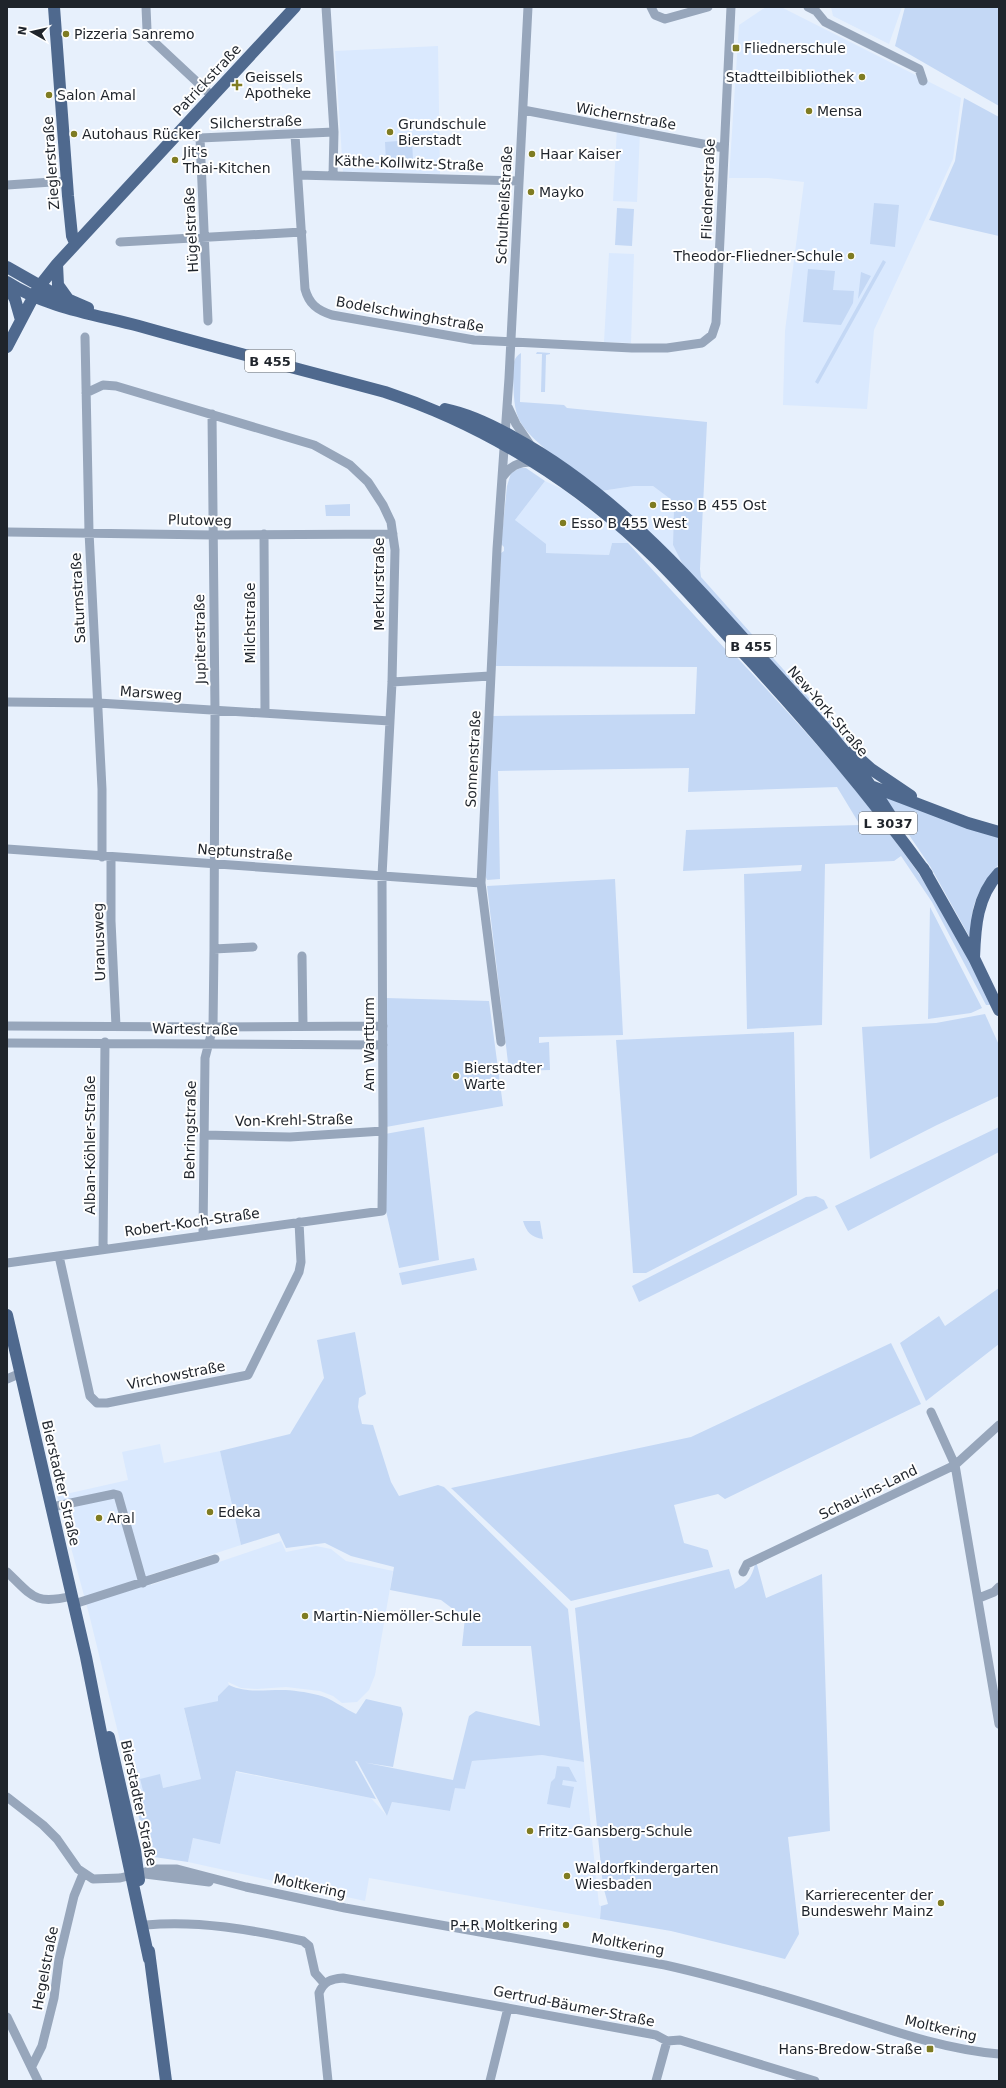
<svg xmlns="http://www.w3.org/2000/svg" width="1006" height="2088" viewBox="0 0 1006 2088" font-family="'DejaVu Sans',sans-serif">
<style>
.built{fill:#dae9fe}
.green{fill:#c4d8f5}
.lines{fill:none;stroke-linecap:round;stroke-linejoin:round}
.minor{stroke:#97a6bb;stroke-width:9}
.major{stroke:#4f698e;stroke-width:12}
.poi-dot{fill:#7f7c22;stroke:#fff;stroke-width:1.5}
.labels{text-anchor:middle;stroke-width:4;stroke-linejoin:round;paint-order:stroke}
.shield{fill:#fff;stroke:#62666b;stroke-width:1}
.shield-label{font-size:13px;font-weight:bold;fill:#1f242b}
.poi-label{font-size:14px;fill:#1f242b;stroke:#fff;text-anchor:start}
.street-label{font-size:14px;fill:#1f242b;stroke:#fff}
</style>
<rect width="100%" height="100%" fill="#e7f0fc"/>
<path class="built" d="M766,7h15l180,91 -8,61 -79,171 -7,79 -84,-4 2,-74 19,-149 -36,-4h-39l10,-153z
M831,7h71l-13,37 -56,-28z
M438,46l2,128 -97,-2 -8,-121z
M617,128l23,4 -3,70 -24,-1z
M609,253l25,1 -3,89 -27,-1z
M545,481l19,9 54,42 10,11h-16l-3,12 -64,-2 -30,-33z
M634,486h19l16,12 5,8 -1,39 12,24 -84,-78z
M160,1444l4,19 56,-12 21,94 -92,30 2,10 130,-44 5,11 30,-6 15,3 15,12 47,10 -18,104 -6,15 -12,12 -15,1 -9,-7 -13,-5 -34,-4 -29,2 -16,-1 -13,-6 1,3 -11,11v5l-34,8 17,70 -38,9 -23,-9 4,16 -10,3 -45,-184 -32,-118 71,-16 -6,-28z
M542,1755l42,7 15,143 2,1 -1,13 -231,-41 -4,23 -177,-39 5,-24 27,5 16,-71 135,26 16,18 5,-14 58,9 5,-24 10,2 7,-28z"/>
<path class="green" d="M905,7h94v99l-104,-60z
M964,98l35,19v119l-70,-16 26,-59z
M412,140l1,20 -27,2 -1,-20z
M874,203l25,2 -4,42 -25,-3z
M617,208l17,1 -2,37 -17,-1z
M883,260l3,2 -68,122 -3,-2z
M808,269l27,2 -2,19 21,1 -1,12 -12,22 -38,-3z
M861,272l10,4 -13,23z
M537,352l13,1v1l-4,1 -1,37h-4l1,-38h-6z
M521,353l-1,49 44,3 3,3 140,14 -7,147 1,8 115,129 48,48 1,6 -25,-23 -155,-168 -12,-24 1,-39 -5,-8 -16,-12h-19l-33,5c-22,-17 -67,-46 -80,-68 -8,-13 -7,-31 -8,-46 0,-9 -1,-19 8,-24z
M520,468h6l19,13 -30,39 31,24v9l63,2 3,-12h16l99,108h4c60,64 121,130 173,202 35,47 62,99 87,152h-5l-54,-103 -31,-46 -7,5 -69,3 -3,161 -75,4 -3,-155 57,-3 1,-6 -119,6 3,-41 174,-5 -23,-38 -149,5 1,-24 -191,3 2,108 -13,1 -2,-5 8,-159 202,-2 2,-47 -201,-1 5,-113 3,-2v-4l-3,-3 6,-58 4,-13z
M350,504v12h-24l-1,-11z
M882,795l117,43v26c-13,14 -24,32 -27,50 -1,7 1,16 -3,22l-39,-70z
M615,879l8,156 -84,2v6l10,-1 1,28 -41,1 -22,-185z
M930,907l52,101 -11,5 -43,6z
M386,998l103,3 14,105 -117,21z
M985,1014l14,31v51l-62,29 -67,34 -8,-132 74,-4z
M794,1032l3,163 -151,78h-13l-17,-233z
M424,1127l15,133 -40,8 -13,-57 -1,-77z
M999,1127v25l-151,79 -13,-25z
M816,1196l8,4 4,8 -189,94 -7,-16 174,-89z
M523,1221h17l3,18c-12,-2 -16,-6 -20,-18z
M474,1258l3,12 -75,15 -3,-12z
M999,1288v56l-73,57 -26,-58 39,-27 6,10z
M355,1332l11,62 -7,4 -1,9 4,17 11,1 18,57 8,14 39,-11 6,2 124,122 16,153 -42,-7 -70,6 -7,28 -10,-1 -5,23 -58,-9 -5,14 -30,-55 96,19 16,-64 7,-5 64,15 -9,-80h-69l3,-28 -24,-18 -51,-10 4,-23 -43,-11 -26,-13 -39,5 -7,-15 -38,12 -21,-94 70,-17 34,-56 -7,-38z
M891,1343l30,61 -196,95 -7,-5 -44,11 10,38 24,7 5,17 -142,34 -120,-113 240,-51z
M756,1561l10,37 56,-24 8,257 -42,6 11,97 -14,25 -114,-28 -71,-12 1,-13 7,-2 -5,-18 -28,-278 154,-39 6,20c14,-6 17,-13 21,-28z
M229,1685c17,8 33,5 52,5 11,0 25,2 37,5 11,2 27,14 38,19l10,-15 35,8 2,7 -10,53 -38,-6 21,38 -140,-28 -16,73 -27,-6 -5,24 -34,-5 -6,-4 -14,-55 10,-3 -4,-16 20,-5 3,14 38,-9 -17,-71 34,-7v-5z
M557,1766l12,1 8,15 -14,-2 -1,5 12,2 -4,21 -23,-4 4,-22 4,-4z"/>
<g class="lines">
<path class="minor" d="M146,7l1,23 4,9 61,57
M326,7l8,125 -1,43
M651,7l4,8 10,4 43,-12
M808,7l8,4 9,11 94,47 4,12
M523,110l201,38
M182,129l11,7 7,2 134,-6
M295,135l10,154c4,15 12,21 27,26l142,25 158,8h35l35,-5 10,-8 4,-12 15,-316
M200,138l8,183
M298,175l221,6
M7,185l60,-4
M120,242l182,-10
M85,337l4,195 13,257v68
M508,407l8,17 15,22
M502,478c8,-12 16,-16 30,-16
M7,532l206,3 180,-1
M264,534l1,179
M392,682l98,-6
M7,702l91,1 292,18
M7,849l474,34
M111,857v64l5,105
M214,949l39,-2
M302,956l1,69
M7,1026l206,1 170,-1
M501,1042l-20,-159 16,-334 12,-171 19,-371
M7,1043l376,2
M205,1135l85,2 93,-6
M203,1235l2,-177 8,-31 1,-78 1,-238 -3,-297
M103,1249l2,-207
M59,1256l31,140 7,7h10l141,-28 51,-103 2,-10 -2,-40
M7,1263l375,-52 1,-80 -1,-255 10,-194 3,-132 -4,-28 -8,-17 -15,-23 -18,-17 -36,-20 -198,-59 -13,-1 -17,8
M7,1379l14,-6
M931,1412l24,53 44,259
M52,1507l62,-13 4,1 25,88
M7,1572c26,25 28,33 65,24
M743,1572l4,-8 208,-99 44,-40
M979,1598l15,-6 5,-5
M74,1604l141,-45
M7,1797l36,28 14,14 21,30 15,10 27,-1 37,-9h20l69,18 99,21 320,57c58,13 115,30 172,48 53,17 106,36 162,41
M145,1874l64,8
M146,1925c52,-5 107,5 157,16l6,5 6,27 9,10
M7,2017l31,64
M32,2066l10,-20 12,-48 5,-39 15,-63 9,-22
M328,2081l-9,-88c5,-12 12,-14 24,-15l313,57 11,6 13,-1 135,41
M490,2081l18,-73
M656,2081l11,-40"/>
<path class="major" d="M54,7l14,189 4,40 3,7
M57,264l1,21 10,14
M7,267l44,25 37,16
M7,282c40,26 86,32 132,44 81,23 164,44 246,66 101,33 196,93 272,168 31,31 60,65 90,97 64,69 125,141 180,217
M7,285l8,14 6,21
M7,347l31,-59 19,-24 238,-257
M445,409c24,5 47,16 68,28 100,54 176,141 251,224 45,49 91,97 126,154
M852,752l19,17 40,27
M871,786l97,37 31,9
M923,868l51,90 25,52
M974,958c1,-31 3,-62 25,-85
M7,1315l79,342 20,101 43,201
M109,1737l26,113 4,30
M149,1951l17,130"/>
</g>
<g class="poi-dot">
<circle cx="66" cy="34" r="4"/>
<rect x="732" y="44" width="8" height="8" rx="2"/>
<circle cx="862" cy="77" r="4"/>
<path d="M235 79h4v4h4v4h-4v4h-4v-4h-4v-4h4z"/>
<circle cx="49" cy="95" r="4"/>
<circle cx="809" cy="111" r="4"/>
<circle cx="390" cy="132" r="4"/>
<circle cx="74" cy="134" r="4"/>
<circle cx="532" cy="154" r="4"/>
<circle cx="175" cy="160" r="4"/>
<circle cx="531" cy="192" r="4"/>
<circle cx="851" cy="256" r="4"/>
<circle cx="653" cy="505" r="4"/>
<circle cx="563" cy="523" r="4"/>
<circle cx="456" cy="1076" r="4"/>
<circle cx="210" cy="1512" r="4"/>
<circle cx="99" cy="1518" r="4"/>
<circle cx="305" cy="1616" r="4"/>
<circle cx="530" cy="1831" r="4"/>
<circle cx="567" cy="1876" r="4"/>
<circle cx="941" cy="1903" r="4"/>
<circle cx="566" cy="1925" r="4"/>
<rect x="926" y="2045" width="8" height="8" rx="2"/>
</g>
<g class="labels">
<g class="shield">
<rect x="245" y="350" width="50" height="22" rx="3"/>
<rect x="726" y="635" width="50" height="22" rx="3"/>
<rect x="859" y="812" width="58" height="22" rx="3"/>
</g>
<g class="shield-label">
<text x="270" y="366">B 455</text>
<text x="751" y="651">B 455</text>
<text x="888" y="828">L 3037</text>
</g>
<g class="poi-label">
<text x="74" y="39">Pizzeria Sanremo</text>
<text x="744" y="53">Fliednerschule</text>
<text x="245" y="82">Geissels<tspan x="245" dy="16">Apotheke</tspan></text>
<text x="854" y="82" text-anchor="end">Stadtteilbibliothek</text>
<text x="57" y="100">Salon Amal</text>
<text x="817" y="116">Mensa</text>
<text x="398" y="129">Grundschule<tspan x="398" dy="16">Bierstadt</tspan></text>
<text x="82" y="139">Autohaus Rücker</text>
<text x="183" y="157">Jit's<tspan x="183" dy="16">Thai-Kitchen</tspan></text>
<text x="540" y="159">Haar Kaiser</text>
<text x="539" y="197">Mayko</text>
<text x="843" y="261" text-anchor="end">Theodor-Fliedner-Schule</text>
<text x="661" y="510">Esso B 455 Ost</text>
<text x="571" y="528">Esso B 455 West</text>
<text x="464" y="1073">Bierstadter<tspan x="464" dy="16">Warte</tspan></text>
<text x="218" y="1517">Edeka</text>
<text x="107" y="1523">Aral</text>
<text x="313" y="1621">Martin-Niemöller-Schule</text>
<text x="538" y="1836">Fritz-Gansberg-Schule</text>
<text x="575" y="1873">Waldorfkindergarten<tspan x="575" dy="16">Wiesbaden</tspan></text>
<text x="933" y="1900" text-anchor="end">Karrierecenter der<tspan x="933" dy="16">Bundeswehr Mainz</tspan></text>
<text x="558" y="1930" text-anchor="end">P+R Moltkering</text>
<text x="922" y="2054" text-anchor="end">Hans-Bredow-Straße</text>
</g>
<g class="street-label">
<text transform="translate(207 80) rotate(-47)" y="5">Patrickstraße</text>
<text transform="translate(626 116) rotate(10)" y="5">Wichernstraße</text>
<text transform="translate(256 122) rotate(-2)" y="5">Silcherstraße</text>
<text transform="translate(51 163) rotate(-94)" y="5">Zieglerstraße</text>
<text transform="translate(409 163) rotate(2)" y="5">Käthe-Kollwitz-Straße</text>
<text transform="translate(708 189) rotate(-88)" y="5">Fliednerstraße</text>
<text transform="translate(504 205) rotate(-87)" y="5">Schultheißstraße</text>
<text transform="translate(191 230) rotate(-93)" y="5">Hügelstraße</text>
<text transform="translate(410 314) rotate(10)" y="5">Bodelschwinghstraße</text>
<text transform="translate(200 520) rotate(1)" y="5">Plutoweg</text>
<text transform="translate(379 584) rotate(-90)" y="5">Merkurstraße</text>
<text transform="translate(78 598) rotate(-93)" y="5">Saturnstraße</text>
<text transform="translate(250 623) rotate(-90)" y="5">Milchstraße</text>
<text transform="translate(200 639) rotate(-91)" y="5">Jupiterstraße</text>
<text transform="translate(151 693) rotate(4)" y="5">Marsweg</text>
<text transform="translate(828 711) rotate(49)" y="5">New-York-Straße</text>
<text transform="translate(473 759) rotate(-87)" y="5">Sonnenstraße</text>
<text transform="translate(245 852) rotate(4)" y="5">Neptunstraße</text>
<text transform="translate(99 942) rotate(-92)" y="5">Uranusweg</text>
<text transform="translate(195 1029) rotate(1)" y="5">Wartestraße</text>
<text transform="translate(369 1044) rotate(-90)" y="5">Am Wartturm</text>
<text transform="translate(294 1120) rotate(-1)" y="5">Von-Krehl-Straße</text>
<text transform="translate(190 1130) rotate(-89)" y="5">Behringstraße</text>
<text transform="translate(90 1145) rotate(-90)" y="5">Alban-Köhler-Straße</text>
<text transform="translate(192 1222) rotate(-8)" y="5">Robert-Koch-Straße</text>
<text transform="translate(176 1375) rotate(-11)" y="5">Virchowstraße</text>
<text transform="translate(61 1483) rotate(77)" y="5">Bierstadter Straße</text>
<text transform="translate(868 1492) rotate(-26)" y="5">Schau-ins-Land</text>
<text transform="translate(139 1803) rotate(78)" y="5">Bierstadter Straße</text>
<text transform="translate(310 1886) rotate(12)" y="5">Moltkering</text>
<text transform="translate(628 1944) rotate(10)" y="5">Moltkering</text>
<text transform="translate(45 1968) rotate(-79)" y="5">Hegelstraße</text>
<text transform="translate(574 2006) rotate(11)" y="5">Gertrud-Bäumer-Straße</text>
<text transform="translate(941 2028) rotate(13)" y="5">Moltkering</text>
</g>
</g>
<rect width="1006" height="2088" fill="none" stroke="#1f242b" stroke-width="16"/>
<g transform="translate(32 32) rotate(278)" stroke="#ffffff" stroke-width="3" paint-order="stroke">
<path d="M0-3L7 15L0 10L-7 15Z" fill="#1f242b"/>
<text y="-6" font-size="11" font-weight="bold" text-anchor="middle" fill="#1f242b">N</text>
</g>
</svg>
